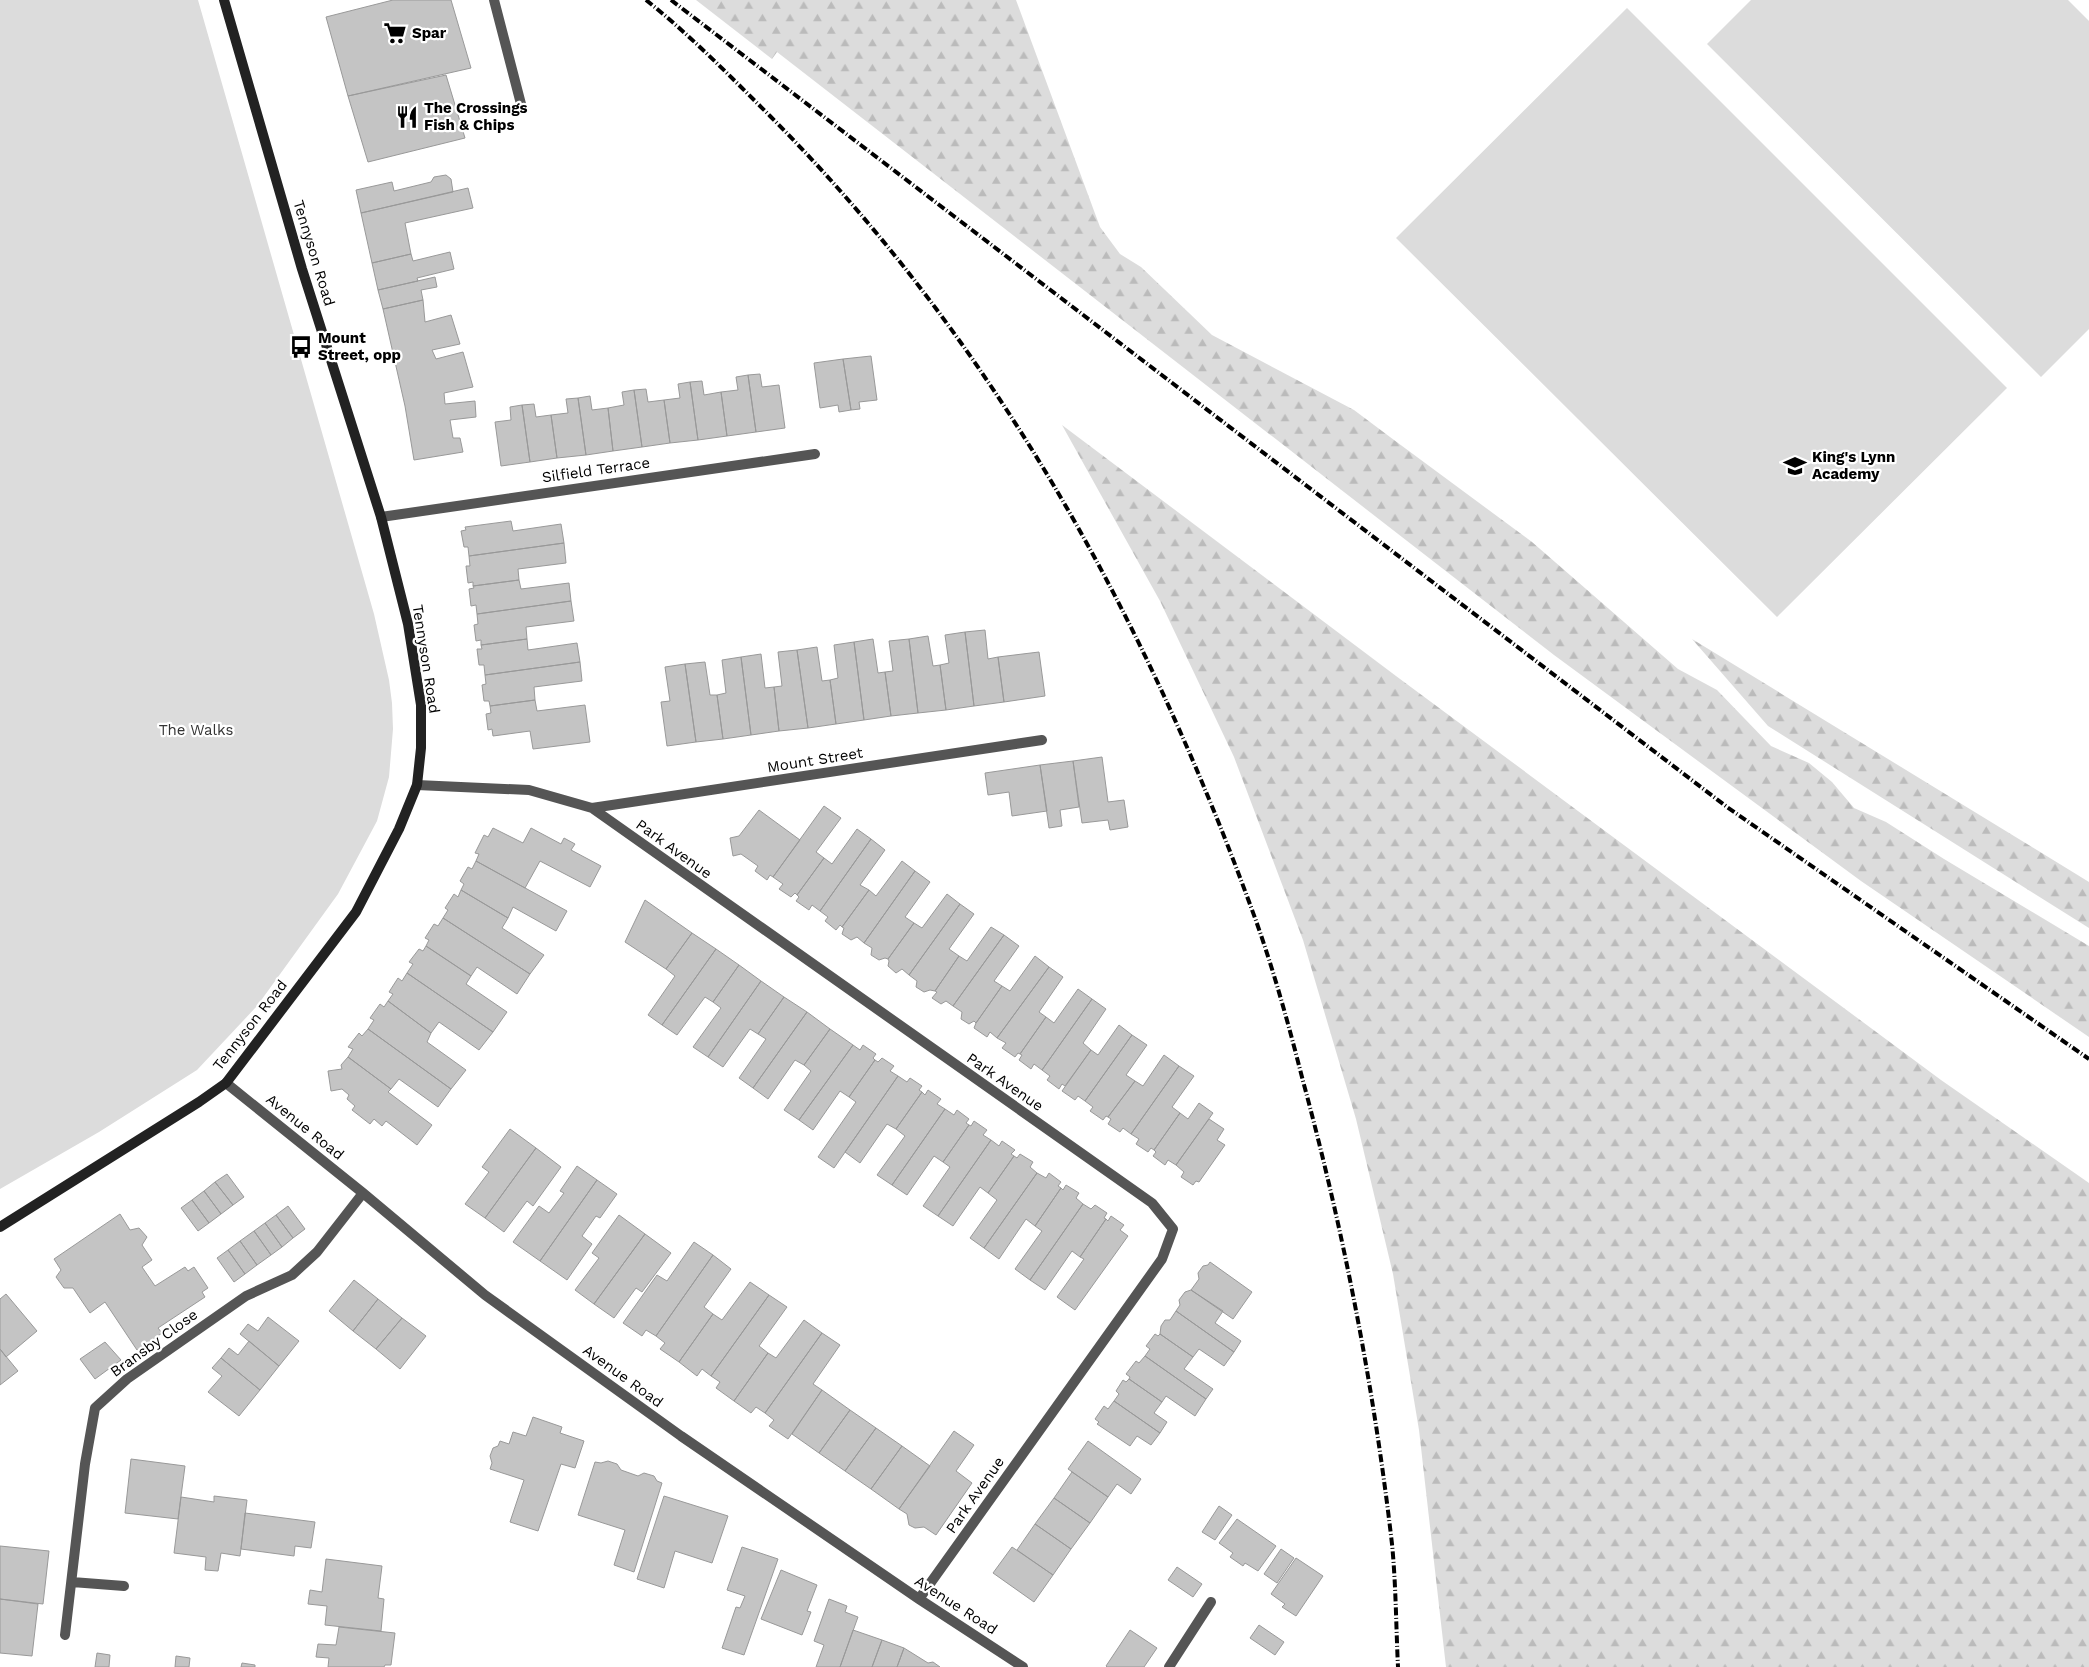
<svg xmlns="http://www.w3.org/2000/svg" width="2089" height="1667" viewBox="0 0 2089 1667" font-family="'Work Sans',sans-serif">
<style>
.forest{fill:url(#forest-firs)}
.green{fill:#dcdcdc}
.building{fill:#c4c4c4;stroke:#999}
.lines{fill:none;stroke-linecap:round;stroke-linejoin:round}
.lane{stroke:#555;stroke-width:10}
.street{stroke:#555;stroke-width:10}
.secondary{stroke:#222;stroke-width:10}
.rail{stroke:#000;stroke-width:4;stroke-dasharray:8 2.5 1 2.5;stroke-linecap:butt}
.labels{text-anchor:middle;stroke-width:4.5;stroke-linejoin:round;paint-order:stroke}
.poi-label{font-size:15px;font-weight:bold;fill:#000;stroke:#fff;text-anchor:start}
.street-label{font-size:15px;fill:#000;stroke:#fff}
.park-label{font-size:15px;fill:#333;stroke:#fff}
</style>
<defs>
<pattern id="forest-firs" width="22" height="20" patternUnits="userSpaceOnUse" patternTransform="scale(1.25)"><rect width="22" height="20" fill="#dcdcdc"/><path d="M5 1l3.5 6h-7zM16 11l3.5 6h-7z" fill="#bbb"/></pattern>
</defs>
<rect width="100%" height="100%" fill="#fff"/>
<path class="forest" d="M696,0h320l84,227 20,27 21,13 71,68 142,75 40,30 138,102 146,127 39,21 54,56 38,17 23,19 22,26 32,14 58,37 145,87v91l-228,-156 -307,-226 -777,-603 -5,7z
M1062,425l334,251 545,404 148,103v484h-643l-27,-237 -26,-156 -37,-155 -53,-179 -69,-183 -74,-156z
M1692,639l397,243v46l-321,-202z"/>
<path class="green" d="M0,0h198l176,614 15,66 3,23 1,26 -4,48 -12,44 -39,73 -81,112 -60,64 -98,62 -99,57z
M1751,0h317l21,21v308l-48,48 -334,-333z
M1627,8l380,380 -230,229 -381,-379z"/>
<path class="building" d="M393,0h58l20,68 -123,28 -22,-79z
M446,75l19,63 -97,24 -20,-66z
M446,175l5,4 2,13 -92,21 -5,-23 36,-8 2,9 37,-9 3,-5z
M468,188l5,20 -68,15 6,31 -39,9 -11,-50z
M450,252l4,17 -37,9 1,3 -40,9 -6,-27 39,-9 2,7z
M435,277l2,10 -16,3 2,10 -40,9 -5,-19z
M423,300l2,22 26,-7 9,29 -28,6 4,9 27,-7 10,35 -29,6 1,11 30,-3 1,16 -26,3 3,18h7l3,14 -49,8 -9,-54 -22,-97z
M871,356l6,44 -18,2 1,7 -9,1 -8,-51z
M843,359l8,51 -12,2 -1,-7 -18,3 -6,-45z
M760,374l2,13 17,-2 6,43 -29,4 -8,-57z
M748,375l8,57 -29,4 -6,-44 17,-2 -2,-13z
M702,381l2,14 17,-3 6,44 -29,4 -8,-58z
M690,382l8,58 -28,3 -6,-43 16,-2 -2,-14z
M646,389l2,13 16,-2 6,43 -28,4 -8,-57z
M634,390l8,57 -29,4 -5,-43 16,-3 -2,-13z
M590,396l2,14 16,-2 5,43 -27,4 -8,-57z
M578,398l8,57 -29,3 -6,-43 17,-2 -2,-14z
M534,404l2,13 15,-2 6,43 -27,4 -8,-57z
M522,405l8,57 -29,4 -6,-44 16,-2 -1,-13z
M511,521l2,10 48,-7 3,19 -95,13 -1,-9h-4l-3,-16 5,-1 -1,-3z
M564,543l2,20 -48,6 1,11 -46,6v-4l-5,1 -2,-17h4l-1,-10z
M519,580l2,9 48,-6 2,18 -94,13 -1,-9 -5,1 -2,-17 5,-1 -1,-2z
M571,601l3,20 -48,6 1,12 -46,6v-5l-5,1 -2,-16 4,-1 -1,-10z
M985,630l3,29 10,-2 6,45 -30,4 -9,-74z
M965,632l9,74 -28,4 -6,-45 9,-2 -4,-28z
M928,636l5,30 7,-1 6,45 -28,3 -9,-74z
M527,639l1,11 49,-7 3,19 -95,13 -1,-10h-5l-2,-16h5l-1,-4z
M873,639l5,34 7,-1 6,44 -27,4 -10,-78z
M909,639l9,74 -27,3 -6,-44 8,-1 -4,-30z
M854,642l10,78 -28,4 -6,-44 8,-2 -4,-33z
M817,647l5,34 8,-1 6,44 -28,4 -11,-78z
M797,650l11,78 -29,3 -5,-44 8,-1 -4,-34z
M1039,652l6,44 -41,6 -6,-45z
M761,654l4,34 9,-1 5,44 -28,4 -10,-78z
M741,657l10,78 -28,4 -6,-44 9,-2 -4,-33z
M580,662l2,19 -48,6 1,13 -45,6 -1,-5h-5l-2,-16 4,-1 -1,-9z
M705,662l5,33h7l6,44 -27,3 -11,-78z
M685,664l11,78 -29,4 -6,-44 9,-1 -5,-34z
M535,700l2,11 48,-6 5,37 -57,7 -3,-18 -37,5 -1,-7 -4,1 -2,-16 5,-1 -1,-7z
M1102,757l6,45 16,-2 4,27 -18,3 -2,-10 -26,3 -9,-62z
M1073,761l6,46 -19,3 2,16 -13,2 -9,-63z
M1040,765l7,46 -35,5 -3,-24 -21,3 -3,-22z
M824,806l17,12 -25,34 8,6 -27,37 -2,-2 -4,4 -12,-8 4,-5 -10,-7z
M759,810l41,30 -27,37 -3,-2 -3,5 -12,-9 3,-5 -17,-12 -8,2 -3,-18 9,-2z
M493,828l30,15 8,-15 30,16 3,-6 11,6 -4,6 30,16 -11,21 -50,-26 -15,27 -49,-27 3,-7 -4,-1 9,-18 4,2z
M857,829l14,10 -51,72 -8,-6 -3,5 -13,-9 3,-4 -2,-2 27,-37 8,6z
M871,839l14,11 -25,35 9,5 -27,37 -2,-2 -4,5 -11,-9 3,-4 -8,-6z
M476,861l91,50 -11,20 -43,-24 -5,11 -47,-28 3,-6 -4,-3 8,-14 4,2z
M902,861l13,10 -51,72 -7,-6 -6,3 -9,-6 2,-6 -2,-1 27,-37 7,6z
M915,871l15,11 -25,35 9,6 -26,36 -3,-1 -6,2 -8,-5 1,-7 -8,-5z
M461,890l47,28 -6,10 42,27 -14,19 -87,-56 5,-8 -3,-2 9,-14 4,3z
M947,894l13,10 -51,71 -7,-6 -6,4 -8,-7 1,-5 -1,-2 26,-36 8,5z
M645,900l47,33 -26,36 -41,-27z
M960,904l14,10 -25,35 10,7 -24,35 -5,-1 -6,2 -8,-5 1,-6 -8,-6z
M443,918l87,56 -13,20 -40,-27 -6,9 -45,-30 3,-6 -4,-2 9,-14 4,2z
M991,927l13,8 -51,71 -7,-5 -5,3 -9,-6 5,-6 -2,-1 24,-35 8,5z
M692,933l24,16 -54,76 -14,-10 27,-39 -9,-7z
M1004,935l15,11 -25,35 8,5 -26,37 -2,-2 -5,3 -8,-5 1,-7 -9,-6z
M426,946l45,30 -5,8 41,28 -14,20 -86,-59 6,-9 -4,-2 10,-13 4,2z
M716,949l23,16 -26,37 -8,-5 -28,38 -15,-10z
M1035,956l14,11 -52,71 -7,-6 -3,5 -13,-9 2,-5 26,-37 8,5z
M739,965l22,16 -53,76 -15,-10 28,-39 -8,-6z
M1049,967l14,10 -24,35 7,5 -26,37 -2,-1 -3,4 -13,-9 4,-5 -9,-5z
M407,973l86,59 -14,18 -40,-28 -8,11 -43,-32 5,-7 -4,-2 9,-14 4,3z
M761,981l23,16 -26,37 -8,-5 -27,38 -15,-10z
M1078,989l14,10 -50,71 -8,-6 -3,5 -12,-9 3,-5 -2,-1 26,-37 8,6z
M784,997l23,15 -54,76 -14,-10 27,-39 -8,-5z
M1092,999l14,10 -23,34 8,7 -26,36 -3,-2 -3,5 -12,-9 3,-4 -8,-6z
M388,1001l43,32 -4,9 39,28 -15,19 -83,-60 6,-9 -4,-2 10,-14 4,3z
M807,1012l23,17 -26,36 -9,-5 -27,39 -15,-11z
M1119,1025l13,10 -47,66 -7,-5 -3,4 -13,-9 29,-41 7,5z
M368,1029l83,60 -13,18 -39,-28 -8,10 -43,-32 5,-8 -5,-2 11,-14 3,3z
M830,1029l23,16 -54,75 -15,-10 27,-39 -7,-6z
M1132,1035l15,10 -21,30 9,6 -27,36 -2,-1 -3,4 -13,-9 3,-4 -8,-6z
M853,1045l7,5 3,-5 13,9 -3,4 2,2 -26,37 -9,-6 -27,39 -14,-10z
M1164,1055l15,11 -48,68 -8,-6 -3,4 -12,-8 3,-5 -3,-2 27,-36 8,5z
M348,1057l43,32 -3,3 44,33 -15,20 -31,-24 -4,5 -8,-7 -4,5 -18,-14 3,-4 -8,-7 2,-4 -7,-6 -11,2 -3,-20 14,-2 -1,-4z
M882,1058l12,8 -4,5 8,5 -64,92 -16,-11 38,-55 -7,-5 26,-37 3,2z
M1179,1066l15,10 -22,31 8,6 -26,37 -3,-2 -3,4 -12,-8 3,-5 -8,-5z
M898,1076l9,6 3,-4 12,8 -3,4 3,2 -26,37 -9,-5 -27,39 -15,-11z
M928,1090l13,9 -4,5 8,5 -53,76 -15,-10 28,-39 -9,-7 26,-37 3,3z
M1199,1103l14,10 -37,52 -8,-5 -3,5 -12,-9 3,-4 -2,-2 26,-37 8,6z
M945,1109l9,6 3,-5 12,9 -3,4 3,2 -26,37 -9,-6 -27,39 -15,-10z
M1209,1119l15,10 -7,11 8,5 -26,37 -3,-1 -3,4 -12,-8 3,-5 -8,-7z
M974,1121l13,9 -4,5 8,5 -53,76 -15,-10 27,-39 -7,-5 26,-37 2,1z
M510,1129l26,19 -51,70 -20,-14 24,-32 -7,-5z
M991,1140l8,6 3,-5 13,9 -4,4 3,2 -26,37 -8,-6 -27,39 -15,-10z
M536,1148l25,19 -28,39 -6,-5 -23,31 -19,-14z
M1020,1154l13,8 -3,5 7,6 -53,75 -14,-10 27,-38 -9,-7 26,-37 3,2z
M577,1166l20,14 -57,81 -27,-19 26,-36 10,7 15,-20 -4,-2z
M1037,1173l9,5 3,-5 12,9 -3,4 3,2 -26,38 -9,-7 -27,40 -15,-11z
M227,1174l17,23 -11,8 -18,-23z
M597,1180l20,14 -17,24 -4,-2 -14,20 10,8 -25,36 -27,-19z
M215,1182l18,23 -12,9 -17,-23z
M1066,1185l13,8 -3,5 7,6 -53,76 -15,-11 27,-38 -7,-5 26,-38 2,2z
M204,1191l17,23 -12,9 -17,-23z
M192,1200l17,23 -11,8 -17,-23z
M1083,1204l8,5 4,-4 12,8 -3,5 2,1 -26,38 -8,-6 -27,39 -15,-10z
M288,1206l17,23 -12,9 -17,-23z
M120,1214l10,16 9,-2 8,9 -5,8 10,15 -10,7 13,19 30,-19 3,4 6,-4 14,21 -6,4 3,5 -47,31 4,5 -25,17 -32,-48 -15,11 -17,-25h-9l-8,-11 5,-7 -7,-11z
M276,1215l17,23 -11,9 -17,-24z
M619,1215l26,19 -51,70 -19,-14 24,-32 -7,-5z
M1111,1216l13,9 -4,5 8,6 -53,74 -18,-13 27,-38 -4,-2 26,-38 2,2z
M265,1223l17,24 -11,8 -17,-24z
M254,1231l17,24 -14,10 -17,-24z
M645,1234l26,19 -29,39 -6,-4 -22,30 -20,-14z
M240,1241l17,24 -12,9 -17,-24z
M694,1242l19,13 -57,81 -10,-6 -4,6 -19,-13 34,-48 10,6z
M228,1250l17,24 -11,8 -17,-24z
M713,1255l18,14 -27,38 9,7 -34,48 -19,-13 5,-6 -9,-7z
M1210,1262l42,30 -19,27 -42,-29 8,-11 -1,-6 5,-7 5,-1z
M354,1280l24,19 -25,32 -24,-20z
M750,1282l19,13 -58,81 -9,-7 -5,7 -18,-14 34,-48 9,6z
M1191,1290l32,21 -8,12 26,18 -7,11 -58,-41 4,-6 -1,-5 6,-8z
M6,1294l31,37 -31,26 -6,-8v-50z
M769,1295l18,12 -28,39 9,7 -34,48 -18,-13 4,-6 -9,-6z
M378,1299l24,19 -26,31 -23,-18z
M1176,1311l58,41 -10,14 -25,-17 -6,8 -33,-23 1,-8 4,-6h5z
M268,1317l31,24 -20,25 -39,-32 8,-10 10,7z
M402,1318l24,18 -26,33 -24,-20z
M804,1320l18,13 -57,80 -9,-6 -5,6 -17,-12 34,-48 8,5z
M822,1333l18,12 -27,39 9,6 -34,49 -19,-13 5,-6 -9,-7z
M1155,1334l3,2 2,-2 33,23 -9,12 29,20 -7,10 -61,-43 5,-7 -4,-3z
M249,1341l30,25 -19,24 -39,-32 8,-10 9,7z
M105,1342l16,18 -26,19 -15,-20z
M0,1349l18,22 -18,14z
M1145,1356l61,43 -11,17 -29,-20 -4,6 -33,-23 1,-2 -4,-3 10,-13 3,2z
M221,1358l39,32 -21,26 -31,-24 14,-16 -10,-8z
M1129,1379l33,23 -8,11 13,9 -7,11 -46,-32 5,-7 -3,-3 7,-11 3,2z
M822,1390l28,20 -31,43 -27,-19z
M1114,1401l46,32 -9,12 -14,-9 -7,10 -33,-22 2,-2 -4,-3 9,-13 4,3z
M850,1410l26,18 -31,43 -26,-18z
M533,1417l29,10 -2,6 24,8 -9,27 -14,-4 -23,67 -28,-9 14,-42 -34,-11 2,-6 -2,-7 3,-8 5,-2 2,-5 9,3 4,-12 13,4z
M876,1428l26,18 -31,43 -26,-18z
M954,1431l20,14 -18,26 16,12 -36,52 -12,-8 -9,1 -6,-3 -2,-11 -8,-5z
M1088,1441l53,38 -10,15 -14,-10 -9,13 -40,-28z
M902,1446l28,20 -31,43 -28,-20z
M131,1459l54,7 -7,53 -53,-6z
M608,1461l9,3 4,6 17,6 6,-3 10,3 3,5 5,2 -28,89 -20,-7 11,-35 -47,-15 17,-53 6,1z
M1072,1472l36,25 -18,26 -36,-25z
M214,1496l33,4 -7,56 -19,-3 -3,18 -13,-1 1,-13 -32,-4 7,-56 33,5z
M664,1496l64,20 -16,47 -37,-12 -11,37 -27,-9z
M1054,1498l36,25 -19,26 -36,-25z
M1219,1506l13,9 -17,25 -13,-8z
M245,1513l70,9 -4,26 -16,-2 -1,10 -53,-7z
M1237,1519l39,27 -18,25 -13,-8 -2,3 -13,-9 3,-4 -14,-10z
M1035,1524l36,25 -18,26 -36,-25z
M0,1546l49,5 -6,53 -43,-5z
M742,1547l36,12 -34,96 -22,-7 14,-41 4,1 5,-12 -18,-6z
M1012,1547l41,28 -19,27 -41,-29z
M1281,1549l13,9 -17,25 -13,-9z
M1296,1558l27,18 -27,40 -14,-9 3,-3 -14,-10z
M326,1559l56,7 -4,32 6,1 -3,32 -56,-6 2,-19 -19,-2 2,-14 12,2z
M1177,1567l25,17 -9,13 -25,-17z
M781,1570l36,15 -10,26 4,1 -9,23 -41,-16z
M0,1599l38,5 -6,52 -32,-3z
M829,1599l18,7 -2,6 13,5 -18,50h-24l8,-22 -10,-4z
M1259,1625l25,17 -9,13 -25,-17z
M339,1627l56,6 -4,32h-6l-1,2h-56l1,-9 -13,-1 2,-13 18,1z
M853,1630l29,10 -10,27h-32z
M1130,1630l27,18 -13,19h-37l-1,-1z
M882,1640l22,8 -7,19h-25z
M904,1648l24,15 5,-1 7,5h-43z
M97,1653l13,2 -1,12h-14z
M176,1656l14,2 -1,9h-14z
M242,1663l13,2v2h-14z"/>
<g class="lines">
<path class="lane" d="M494,0l27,104"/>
<path class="street" d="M381,517l434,-63
M417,785l112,5 63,18 560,395 21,26 -11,30 -243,340
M592,808l450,-68
M226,1083l137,110 122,102 196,141 238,163 104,68
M72,1582l52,4
M65,1635l20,-171 10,-56 32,-29 119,-83 46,-21 25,-23 46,-59
M1169,1667l42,-65"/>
<path class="secondary" d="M0,1227l199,-125 27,-19 130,-171 43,-83 18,-44 4,-37v-43l-13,-81 -27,-107 -79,-248 -78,-269"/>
<path class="rail" d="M646,0c44,35 84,76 124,116 225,226 377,504 485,802 19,53 34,108 48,163 41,152 71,307 89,463 4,41 4,82 6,123
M671,0l1056,807 362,252"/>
</g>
<defs>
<symbol id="supermarket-bare" viewBox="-9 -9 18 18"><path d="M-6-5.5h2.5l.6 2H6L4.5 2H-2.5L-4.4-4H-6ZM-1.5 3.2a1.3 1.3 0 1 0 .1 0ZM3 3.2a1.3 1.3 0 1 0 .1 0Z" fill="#000" stroke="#fff" stroke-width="2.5" paint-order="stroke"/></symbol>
<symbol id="restaurant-bare" viewBox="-9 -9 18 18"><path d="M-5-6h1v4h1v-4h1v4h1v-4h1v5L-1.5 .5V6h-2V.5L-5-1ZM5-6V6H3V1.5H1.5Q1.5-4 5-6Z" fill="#000" stroke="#fff" stroke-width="2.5" paint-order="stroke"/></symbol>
<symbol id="bus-bare" viewBox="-9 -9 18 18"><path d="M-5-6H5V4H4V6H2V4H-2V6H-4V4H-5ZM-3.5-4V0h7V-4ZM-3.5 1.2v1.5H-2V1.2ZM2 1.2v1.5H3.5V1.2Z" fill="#000" stroke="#fff" stroke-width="2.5" paint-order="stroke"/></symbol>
<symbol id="school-bare" viewBox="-9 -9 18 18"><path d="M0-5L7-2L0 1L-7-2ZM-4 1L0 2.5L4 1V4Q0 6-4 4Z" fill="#000" stroke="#fff" stroke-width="2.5" paint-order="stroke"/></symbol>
</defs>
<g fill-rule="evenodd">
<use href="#supermarket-bare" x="379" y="17" width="32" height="32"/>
<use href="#restaurant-bare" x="391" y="101" width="32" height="32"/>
<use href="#bus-bare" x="285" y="331" width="32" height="32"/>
<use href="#school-bare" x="1779" y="450" width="32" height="32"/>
</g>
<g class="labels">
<g class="poi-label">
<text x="412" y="38">Spar</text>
<text x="424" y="113">The Crossings<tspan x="424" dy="17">Fish &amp; Chips</tspan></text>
<text x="318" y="343">Mount<tspan x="318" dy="17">Street, opp</tspan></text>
<text x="1812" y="462">King's Lynn<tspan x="1812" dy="17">Academy</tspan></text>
</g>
<g class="street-label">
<text transform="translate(314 253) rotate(73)" y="5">Tennyson Road</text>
<text transform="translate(596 470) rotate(-8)" y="5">Silfield Terrace</text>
<text transform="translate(426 659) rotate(81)" y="5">Tennyson Road</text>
<text transform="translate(815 760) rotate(-9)" y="5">Mount Street</text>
<text transform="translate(674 849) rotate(36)" y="5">Park Avenue</text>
<text transform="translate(250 1025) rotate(-52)" y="5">Tennyson Road</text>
<text transform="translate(1005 1082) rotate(35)" y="5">Park Avenue</text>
<text transform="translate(305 1127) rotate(39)" y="5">Avenue Road</text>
<text transform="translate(154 1343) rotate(-36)" y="5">Bransby Close</text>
<text transform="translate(623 1376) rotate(36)" y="5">Avenue Road</text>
<text transform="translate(975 1495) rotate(-55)" y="5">Park Avenue</text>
<text transform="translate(956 1605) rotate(33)" y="5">Avenue Road</text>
</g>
<g class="park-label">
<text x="196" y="735">The Walks</text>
</g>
</g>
</svg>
